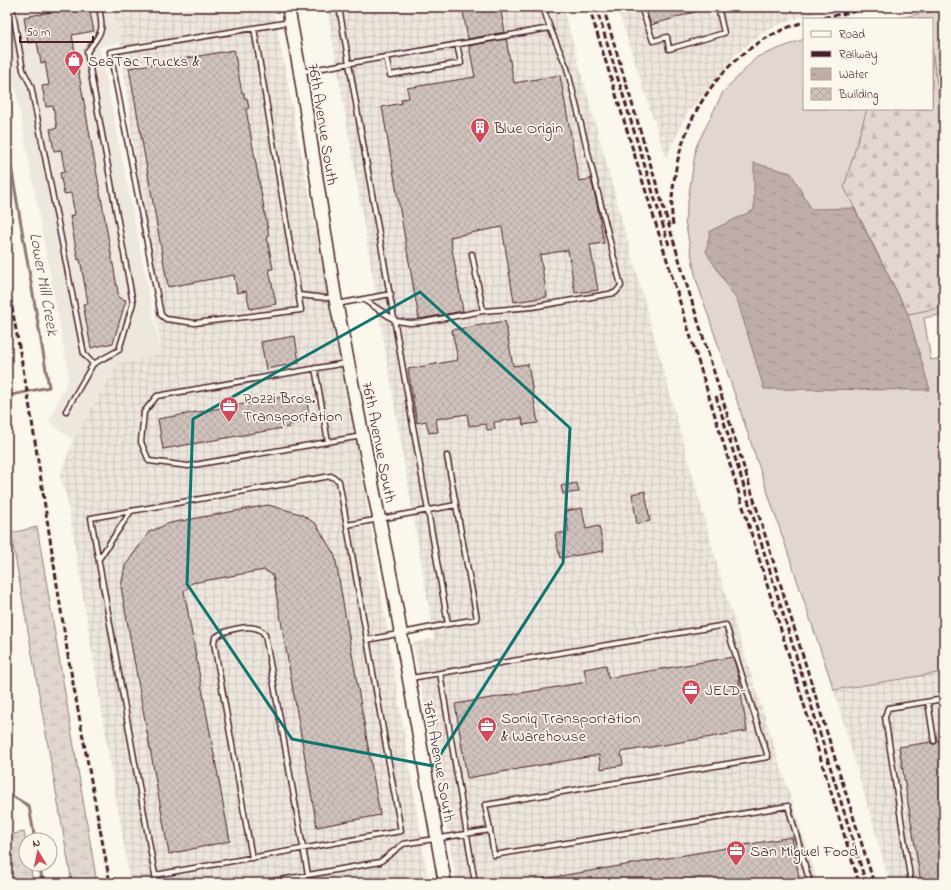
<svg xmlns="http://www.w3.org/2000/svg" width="951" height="890" viewBox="0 0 951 890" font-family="'Indie Flower',sans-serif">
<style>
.built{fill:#eee7de}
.industrial{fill:url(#industrial-grid)}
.grass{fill:#e2d7d0;stroke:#967b7e}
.forest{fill:url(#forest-firs);stroke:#967b7e}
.wetland{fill:url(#wetland-marsh);stroke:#967b7e}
.water{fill:url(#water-ripples);stroke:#907477}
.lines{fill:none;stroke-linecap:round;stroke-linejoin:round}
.stream{stroke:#907477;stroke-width:3}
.building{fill:url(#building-cross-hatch);stroke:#4a1f2b}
.lane-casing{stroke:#4a1f2b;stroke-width:7}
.secondary-casing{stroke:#4a1f2b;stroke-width:15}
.lane{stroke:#fbf7ec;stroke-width:4}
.secondary{stroke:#fbf7ec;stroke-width:12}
.rail{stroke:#4a1f2b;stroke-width:3;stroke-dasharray:6 3;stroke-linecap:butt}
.marked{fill:none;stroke:#0f766e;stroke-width:3;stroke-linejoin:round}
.labels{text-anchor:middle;stroke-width:3.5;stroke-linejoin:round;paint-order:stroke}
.poi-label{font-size:16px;fill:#4a1f2b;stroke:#fbf7ec;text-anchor:start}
.street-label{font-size:16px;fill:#4a1f2b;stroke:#fbf7ec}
.water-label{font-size:17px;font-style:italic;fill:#6d4a51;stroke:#fbf7ec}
</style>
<defs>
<pattern id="industrial-grid" width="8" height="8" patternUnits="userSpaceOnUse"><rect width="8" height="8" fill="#eee7de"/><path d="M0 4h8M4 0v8" fill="none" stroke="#cec6bf"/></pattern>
<pattern id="forest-firs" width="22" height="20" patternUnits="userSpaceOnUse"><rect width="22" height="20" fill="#e2d7d0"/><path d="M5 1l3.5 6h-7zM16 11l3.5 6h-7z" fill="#c3b8b3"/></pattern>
<pattern id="wetland-marsh" width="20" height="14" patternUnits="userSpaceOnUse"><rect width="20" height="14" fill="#e2d7d0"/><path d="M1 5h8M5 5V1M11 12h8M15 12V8" fill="none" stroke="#c3b8b3"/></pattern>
<pattern id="water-ripples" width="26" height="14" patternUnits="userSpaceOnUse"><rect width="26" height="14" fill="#bfadaa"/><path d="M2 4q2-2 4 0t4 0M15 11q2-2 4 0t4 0" fill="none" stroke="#9d8c8b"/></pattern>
<pattern id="building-cross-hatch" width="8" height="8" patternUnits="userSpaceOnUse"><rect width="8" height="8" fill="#cfc2bc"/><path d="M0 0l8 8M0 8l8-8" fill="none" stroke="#b3a6a2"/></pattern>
</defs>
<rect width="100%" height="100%" fill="#fbf7ec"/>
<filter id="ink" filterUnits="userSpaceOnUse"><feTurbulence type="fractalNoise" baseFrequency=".025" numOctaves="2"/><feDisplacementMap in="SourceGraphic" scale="8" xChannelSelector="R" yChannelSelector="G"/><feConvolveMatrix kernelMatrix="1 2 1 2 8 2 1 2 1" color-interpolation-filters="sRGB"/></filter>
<g filter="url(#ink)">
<path class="built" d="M7,7h106l7,36 -20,4 61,307 -43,9 -45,77 -24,-18 20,-46 -62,-333z"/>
<path class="industrial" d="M113,7h160l85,443 70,429 -24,4h-274l-63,-385 -7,-22 13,-36 45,-77 43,-9 -41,-311z
M327,7h236l161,582 94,294h-361l-44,-240 21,-5z
M617,7h223l-43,11 -14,5 -19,9 -28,22 -50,61 -20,43z
M944,672v211h-54l-56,-193z"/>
<path class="grass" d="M944,9v48l-5,1 5,31v225l-20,4 7,42 13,-2v314l-110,18 -138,-411 -11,-58 11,-74 27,-55 34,-35 47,-18v70h128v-90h-39z"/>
<path class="forest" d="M932,49l12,83v175l-36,7 -64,-127 23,-78h65z"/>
<path class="wetland" d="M37,527l60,356h-25l-61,-350z
M24,832l2,11v21h4l3,19h-26v-48z"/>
<path class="water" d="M754,163l37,10 20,36 43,-1 54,106 22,76 -166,-1 -26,-87 -32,-50 4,-21 44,-21z"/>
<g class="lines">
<path class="stream" d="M7,143l42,244 -42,9
M7,793l22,13 6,34
M39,864l4,19"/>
</g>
<path class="building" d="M78,7h11l5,24 -22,4 47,263 7,2 -13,43 -22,5 -8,-44 5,-1 -8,-44 -2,1 -8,-44 5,-1 -4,-22 -7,1 -4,-21 5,-1 -4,-22 -7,1 -4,-22 7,-1 -4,-22 -7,1 -4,-21 7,-1 -4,-23 -4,1 -4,-21 -9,1 -4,-26z
M462,7h38l5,25 -37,7z
M645,7h58l1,2 -53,16z
M506,39l8,44 46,-8 19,106 12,-2 6,25 7,39 -14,2 8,45 -23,3 -7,-43 -28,5 7,42 -33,5 -12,-75 -52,10 13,74 -44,8 -37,-212 20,-4 -1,-4 8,-1 -2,-10 68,-11 -6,-31z
M234,50l8,43h2v5h3l2,10 -3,1 23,127 -2,1 6,32h-4l7,35 -26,5 -4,-18 -9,2 -3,-18 -66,12 -39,-219z
M505,321l8,45 15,-2 10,59 -15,2 -1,-7 -28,4 1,7 -8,1 -1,-6 -17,2 -2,-12 -31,5 2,13 -9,1 -3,-12 -9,2 -9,-54 50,-9 -6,-30z
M295,336l4,27 -33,6 -5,-27z
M306,396l4,25 -21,4v2l-126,22 -5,-30 126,-22 1,3z
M577,483l2,9 -16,2 -2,-8z
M645,491l5,30 -13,3 -5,-30z
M268,505l33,9 15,10 19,32 45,259 -63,12 -44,-252 -9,-5 -72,13 -8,8 46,250 -61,13 -48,-267 4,-21 24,-34 21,-9z
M582,508l4,21 13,-3 5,25 -44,7 -5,-24 14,-2 -4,-21z
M733,657l5,17 9,57 -126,21 2,13 -22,4 -2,-14 -132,23 -12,-74 132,-22 -3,-13 22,-4 2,13z
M944,740v143h-23l-22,-136 32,-5 1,2h3l2,-3z
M792,837l8,46h-258v-4z"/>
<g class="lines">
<defs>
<path id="lane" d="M12,7l11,63 8,16 53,268 9,10 26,-14 14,-47 -46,-251c15,-21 17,-19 12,-45
M339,7l109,617 -81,16
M641,7l12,34 14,-4 2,12 55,-16 -6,-26
M254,28l47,282 -106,13 -29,-4 -5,-4 -51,-263 180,-30
M386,57l4,18 71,-12 -4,-19
M300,72l250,-44 -7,-21
M472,254l11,57
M299,295l27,3 8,-1
M363,299l33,22 14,2 14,-1 59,-11 49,-4 83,-14 6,-7 -2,-8 -52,-210 -17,-40
M337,304l54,-10
M346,363l-189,33 -13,16 -3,30 8,19 39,5 174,-30
M315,368l13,74
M66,411l27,-47
M447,456l30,163 -29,5
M347,525l109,-20
M99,559l32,-48
M440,673l35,210
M928,702l6,39
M490,830l4,25 294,-49 22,77
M252,858l-38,-215 1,-5c9,-9 42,-17 50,-3l43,240
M155,875l-64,-357 240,-42 8,5 62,350 -246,44 1,8
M264,883l116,-21 23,-18 87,-14 -5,-25 283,-48 -42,-132 -315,53
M911,883l-26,-166 3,-9 56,-9"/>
<path id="secondary" d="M288,7l12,65 35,225 57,286 53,300"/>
</defs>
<use href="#lane" class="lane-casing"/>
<use href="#secondary" class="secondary-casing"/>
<use href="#lane" class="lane"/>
<use href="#secondary" class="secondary"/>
<path class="rail" d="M589,7l270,876
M596,7l73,238
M603,7l85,282 186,594
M815,19l63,-12
M673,225c-3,-19 0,-39 3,-57 14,-69 60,-126 128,-146
M7,280l22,122 39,254 42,227
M716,396l150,487"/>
</g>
</g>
<path class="marked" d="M420,292l150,136 -7,135 -130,203 -141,-27 -105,-155 6,-165z"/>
<defs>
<symbol id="shop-pin" viewBox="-11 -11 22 30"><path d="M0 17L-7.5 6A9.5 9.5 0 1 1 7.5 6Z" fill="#d1495b" stroke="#fbf7ec"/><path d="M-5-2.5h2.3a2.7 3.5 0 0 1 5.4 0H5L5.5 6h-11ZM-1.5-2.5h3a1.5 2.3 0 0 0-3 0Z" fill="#fff"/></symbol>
<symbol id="building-pin" viewBox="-11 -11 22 30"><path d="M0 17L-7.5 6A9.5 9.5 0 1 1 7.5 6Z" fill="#d1495b" stroke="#fbf7ec"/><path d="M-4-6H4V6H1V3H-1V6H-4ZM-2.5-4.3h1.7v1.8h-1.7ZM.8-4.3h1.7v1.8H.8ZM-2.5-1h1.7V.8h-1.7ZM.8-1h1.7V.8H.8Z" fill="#fff"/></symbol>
<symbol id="office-pin" viewBox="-11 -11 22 30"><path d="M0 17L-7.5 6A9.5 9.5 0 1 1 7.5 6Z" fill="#d1495b" stroke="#fbf7ec"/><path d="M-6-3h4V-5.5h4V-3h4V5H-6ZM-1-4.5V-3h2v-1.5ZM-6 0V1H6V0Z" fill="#fff"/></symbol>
</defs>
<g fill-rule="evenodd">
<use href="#shop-pin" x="63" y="49" width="22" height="30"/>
<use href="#building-pin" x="469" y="116" width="22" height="30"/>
<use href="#office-pin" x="218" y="395" width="22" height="30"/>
<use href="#office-pin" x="680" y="678" width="22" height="30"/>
<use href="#office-pin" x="476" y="715" width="22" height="30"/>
<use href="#office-pin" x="725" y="839" width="22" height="30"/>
</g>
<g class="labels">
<g class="poi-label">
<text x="88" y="66">SeaTac Trucks &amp;</text>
<text x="494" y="133">Blue Origin</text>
<text x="243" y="403">Pozzi Bros.<tspan x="243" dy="18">Transportation</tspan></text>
<text x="705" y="695">JELD-</text>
<text x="501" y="723">Soniq Transportation<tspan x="501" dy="18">&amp; Warehouse</tspan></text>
<text x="750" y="856">San Miguel Food</text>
</g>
<g class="street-label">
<text transform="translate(324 124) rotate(81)" y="6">76th Avenue South</text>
<text transform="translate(380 442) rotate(79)" y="6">76th Avenue South</text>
<text transform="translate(440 761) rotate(80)" y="6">76th Avenue South</text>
</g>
<g class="water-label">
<text transform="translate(45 284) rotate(80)" y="6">Lower Mill Creek</text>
</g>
</g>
<rect width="951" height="890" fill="none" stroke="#fbf7ec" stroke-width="24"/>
<rect x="12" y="12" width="927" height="866" fill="none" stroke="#4a1f2b" stroke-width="1.5" filter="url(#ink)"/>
<rect x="803" y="18" width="130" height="92" fill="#fbf7ec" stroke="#b4a19f"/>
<rect x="811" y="31" width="20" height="6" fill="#fbf7ec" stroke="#b4a19f"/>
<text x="839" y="38" font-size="12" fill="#4a1f2b">Road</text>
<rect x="811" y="51" width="20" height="6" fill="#4a1f2b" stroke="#b4a19f"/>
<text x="839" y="58" font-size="12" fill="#4a1f2b">Railway</text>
<rect x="811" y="68" width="20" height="12" fill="url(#water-ripples)" stroke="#b4a19f"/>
<text x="839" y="78" font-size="12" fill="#4a1f2b">Water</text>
<rect x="811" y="88" width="20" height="12" fill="url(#building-cross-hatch)" stroke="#b4a19f"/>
<text x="839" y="98" font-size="12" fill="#4a1f2b">Building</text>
<g transform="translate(38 852) rotate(350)"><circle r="19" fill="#fbf7ec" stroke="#b4a19f"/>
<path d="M0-3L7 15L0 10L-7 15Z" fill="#d1495b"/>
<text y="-6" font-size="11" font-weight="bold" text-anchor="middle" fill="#4a1f2b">N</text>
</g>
<path d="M20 36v6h73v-6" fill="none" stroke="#4a1f2b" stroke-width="2"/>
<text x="26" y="36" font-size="12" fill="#4a1f2b" stroke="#fbf7ec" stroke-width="3" paint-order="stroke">50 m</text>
</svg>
